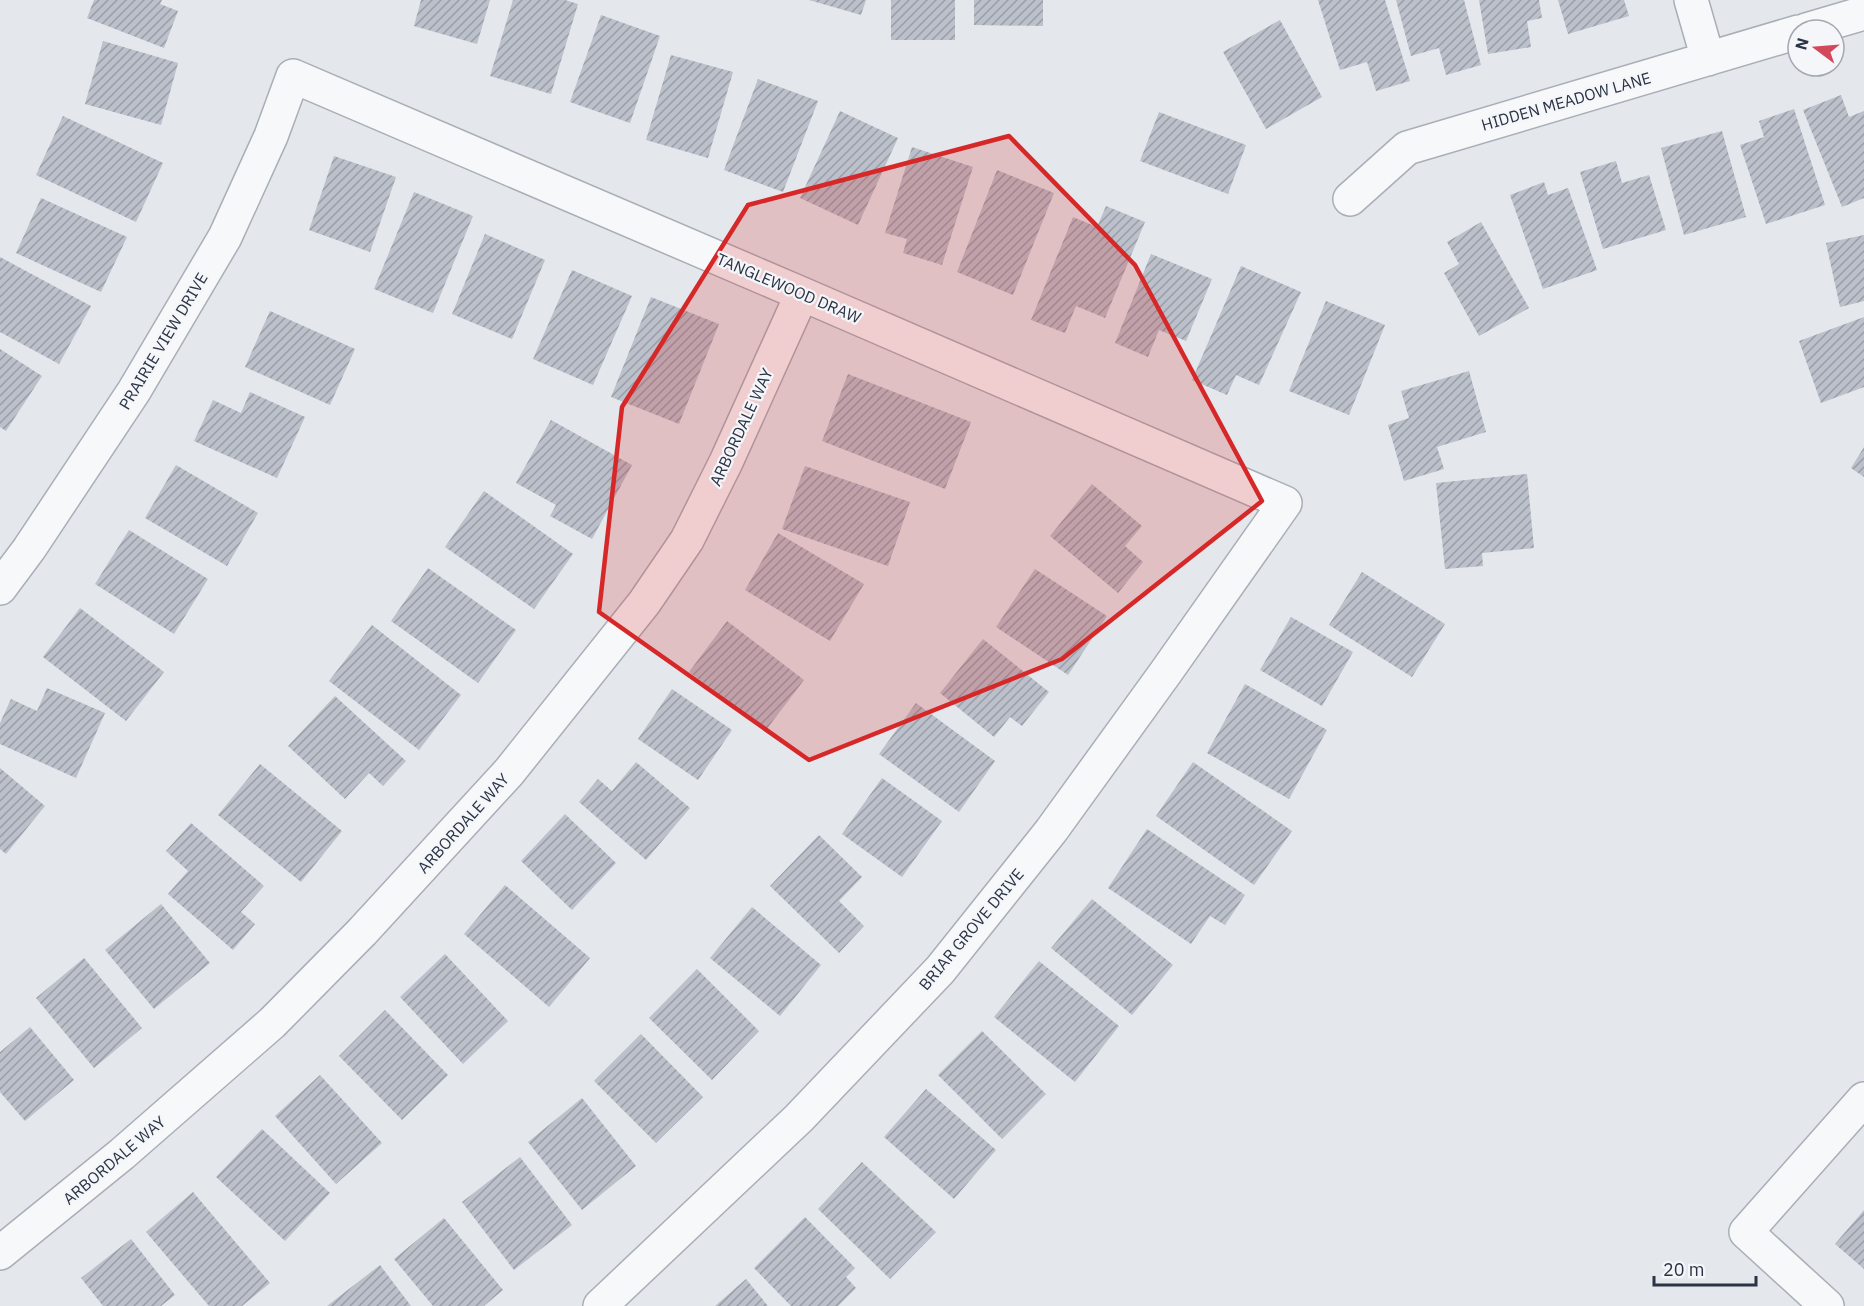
<svg xmlns="http://www.w3.org/2000/svg" width="1864" height="1306" viewBox="0 0 1864 1306" font-family="'IBM Plex Sans',sans-serif">
<style>
.building{fill:url(#building-hatch)}
.lines{fill:none;stroke-linecap:round;stroke-linejoin:round}
.minor-casing{stroke:#a9aeb7;stroke-width:36}
.minor{stroke:#f7f8fa;stroke-width:33}
.marked{fill:#d62828;fill-opacity:0.2;stroke:#d62828;stroke-width:4.5;stroke-linejoin:round}
.labels{text-anchor:middle;stroke-width:4.5;stroke-linejoin:round;paint-order:stroke}
.street-label{font-size:16px;fill:#2b3445;stroke:#f4f6f9}
</style>
<defs>
<pattern id="building-hatch" width="6" height="6" patternUnits="userSpaceOnUse" patternTransform="scale(1.5)"><rect width="6" height="6" fill="#bbc0ca"/><path d="M-1 1l2-2M0 6l6-6M5 7l2-2" fill="none" stroke="#989da6"/></pattern>
</defs>
<rect width="100%" height="100%" fill="#e4e7ec"/>
<path class="building" d="M94,0h68l-2,4 18,7 -14,37 -77,-30z
M421,0h69l-13,44 -63,-18z
M513,0h52l13,4 -27,90 -61,-18z
M809,0h57l-5,15z
M891,0h64v40h-64z
M974,0h69v26l-69,-1z
M1318,0h67l25,81 -34,10 -9,-29 -27,8z
M1396,0h68l17,65 -35,10 -7,-27 -28,8z
M1479,0h60l3,18 -15,3 4,26 -43,7z
M1558,0h66l5,16 -61,18z
M601,15l59,21 -30,87 -60,-21z
M1280,20l42,77 -56,32 -43,-77z
M103,41l75,22 -17,62 -76,-21z
M671,55l62,17 -25,86 -62,-18z
M758,79l60,22 -35,91 -59,-22z
M1841,95l8,22 15,-6v87l-22,9 -39,-97z
M1794,109l31,96 -59,19 -26,-79 24,-8 -5,-16z
M840,111l58,27 -40,87 -58,-27z
M1159,112l87,33 -18,49 -88,-33z
M63,116l100,47 -27,59 -100,-47z
M1722,131l24,86 -62,18 -23,-87z
M912,147l61,20 -31,98 -39,-12 4,-14 -22,-6z
M334,156l62,21 -26,75 -61,-22z
M1616,161l6,22 27,-8 17,55 -63,19 -23,-77z
M997,170l57,23 -41,102 -56,-23z
M1544,182l4,13 20,-7 29,82 -54,19 -33,-94z
M414,192l59,24 -40,97 -59,-24z
M41,198l86,39 -26,55 -85,-39z
M1106,206l39,16 -40,96 -29,-12 -11,27 -34,-13 42,-103 24,10z
M1481,222l48,86 -50,28 -35,-63 15,-9 -12,-22z
M485,234l60,26 -33,79 -60,-25z
M1864,235v66l-24,6 -14,-64z
M1151,254l61,25 -26,62 -27,-11 -11,27 -33,-14z
M0,257l91,49 -32,58 -59,-32z
M1241,266l60,26 -42,93 -23,-10 -9,20 -35,-15z
M572,270l60,26 -39,89 -60,-26z
M651,297l68,27 -40,100 -68,-27z
M1326,301l59,24 -36,90 -60,-24z
M270,311l85,38 -25,56 -85,-38z
M1864,317v70l-43,16 -22,-62z
M0,349l42,27 -36,55 -6,-4z
M1469,371l17,61 -49,15 7,22 -40,12 -16,-56 21,-7 -8,-27z
M848,374l123,48 -26,67 -123,-48z
M250,392l55,25 -28,61 -83,-37 19,-41 28,13z
M551,420l81,45 -40,74 -42,-23 6,-11 -40,-22z
M1864,447v30l-13,-9z
M176,465l82,48 -31,53 -82,-48z
M805,466l105,36 -22,64 -106,-37z
M1527,474l7,74 -52,5 1,13 -38,3 -9,-86z
M1092,484l50,42 -17,20 18,16 -25,31 -68,-57z
M484,491l89,63 -39,55 -89,-62z
M129,530l79,49 -34,55 -79,-50z
M778,533l86,51 -34,57 -85,-51z
M428,568l88,62 -38,53 -87,-62z
M1035,569l72,47 -39,59 -72,-48z
M1362,572l83,52 -33,53 -83,-52z
M80,608l84,64 -38,49 -83,-64z
M1291,617l62,35 -31,54 -62,-36z
M727,621l77,59 -38,50 -77,-58z
M372,625l89,70 -42,55 -90,-69z
M983,639l66,53 -27,34 -12,-9 -16,20 -54,-44z
M1245,684l82,46 -38,69 -82,-46z
M47,688l58,25 -29,65 -76,-34v-21l11,-24 26,12z
M672,689l60,41 -34,50 -60,-41z
M335,696l71,65 -23,25 -14,-13 -24,26 -57,-53z
M916,703l79,58 -36,51 -80,-58z
M636,762l54,46 -44,52 -67,-58 19,-23 14,12z
M1193,762l99,69 -38,54 -98,-69z
M260,764l82,67 -41,51 -83,-67z
M0,768l45,38 -39,48 -6,-5z
M882,778l60,43 -40,56 -60,-43z
M565,814l51,49 -44,47 -51,-49z
M191,823l73,63 -23,26 14,12 -22,26 -65,-56 20,-23 -22,-20z
M1147,829l98,66 -20,30 -15,-9 -19,28 -83,-56z
M819,835l43,42 -23,24 25,25 -25,27 -69,-67z
M505,885l85,73 -41,49 -85,-73z
M1092,899l81,66 -41,50 -81,-67z
M161,904l49,59 -56,46 -49,-59z
M752,907l69,58 -41,51 -70,-58z
M445,954l63,67 -45,43 -63,-67z
M84,958l58,70 -48,40 -58,-70z
M1039,961l80,65 -44,56 -81,-65z
M697,969l62,62 -47,49 -63,-62z
M385,1010l63,65 -46,45 -63,-64z
M30,1027l44,53 -49,41 -25,-29v-40z
M982,1031l64,63 -44,45 -64,-64z
M641,1034l62,63 -47,46 -62,-62z
M320,1075l62,68 -46,41 -61,-68z
M926,1089l70,61 -42,49 -70,-62z
M582,1098l54,68 -54,44 -54,-68z
M262,1129l68,64 -45,48 -69,-64z
M520,1157l52,68 -58,45 -52,-68z
M862,1162l74,70 -46,47 -72,-70z
M193,1192l77,91 -28,23h-33l-63,-74z
M1864,1210v59l-29,-25z
M805,1217l50,51 -9,9 10,11 -18,18h-47l-37,-38z
M444,1218l59,72 -19,16h-51l-39,-47z
M131,1239l44,56 -14,11h-58l-22,-28z
M380,1265l31,41h-84z
M746,1279l22,27h-53z"/>
<g class="lines">
<defs>
<path id="minor" d="M1691,0l17,59
M1806,30l58,-17
M1350,199l57,-51 391,-116
M0,588l29,-39 105,-158 91,-154 46,-101 22,-60 509,218 483,209 -119,169 -115,159 -111,139 -141,148 -199,188
M0,1253l122,-99 150,-131 90,-91 147,-160 135,-169 43,-63 39,-78 76,-168
M1827,1306l-81,-74 118,-133"/>
</defs>
<use href="#minor" class="minor-casing"/>
<use href="#minor" class="minor"/>
</g>
<path class="marked" d="M1009,136l126,129 127,236 -200,158 -253,101 -210,-148 23,-205 126,-202z"/>
<g class="labels">
<g class="street-label">
<text transform="translate(1566 101) rotate(-16)" y="6">HIDDEN MEADOW LANE</text>
<text transform="translate(789 288) rotate(23)" y="6">TANGLEWOOD DRAW</text>
<text transform="translate(163 341) rotate(-59)" y="6">PRAIRIE VIEW DRIVE</text>
<text transform="translate(741 427) rotate(-65)" y="6">ARBORDALE WAY</text>
<text transform="translate(463 823) rotate(-48)" y="6">ARBORDALE WAY</text>
<text transform="translate(971 929) rotate(-50)" y="6">BRIAR GROVE DRIVE</text>
<text transform="translate(114 1160) rotate(-40)" y="6">ARBORDALE WAY</text>
</g>
</g>
<g transform="translate(1816 48) rotate(286)"><circle r="28" fill="#f4f6f9" stroke="#a4a8b1" stroke-width="1.5"/>
<path d="M0-4.5L10 22L0 15L-10 22Z" fill="#d1495b"/>
<text y="-9" font-size="16" font-weight="bold" text-anchor="middle" fill="#2b3445">N</text>
</g>
<path d="M1654 1276v9h102v-9" fill="none" stroke="#2b3445" stroke-width="3"/>
<text x="1663" y="1276" font-size="18" fill="#2b3445" stroke="#f4f6f9" stroke-width="4.5" paint-order="stroke">20 m</text>
</svg>
